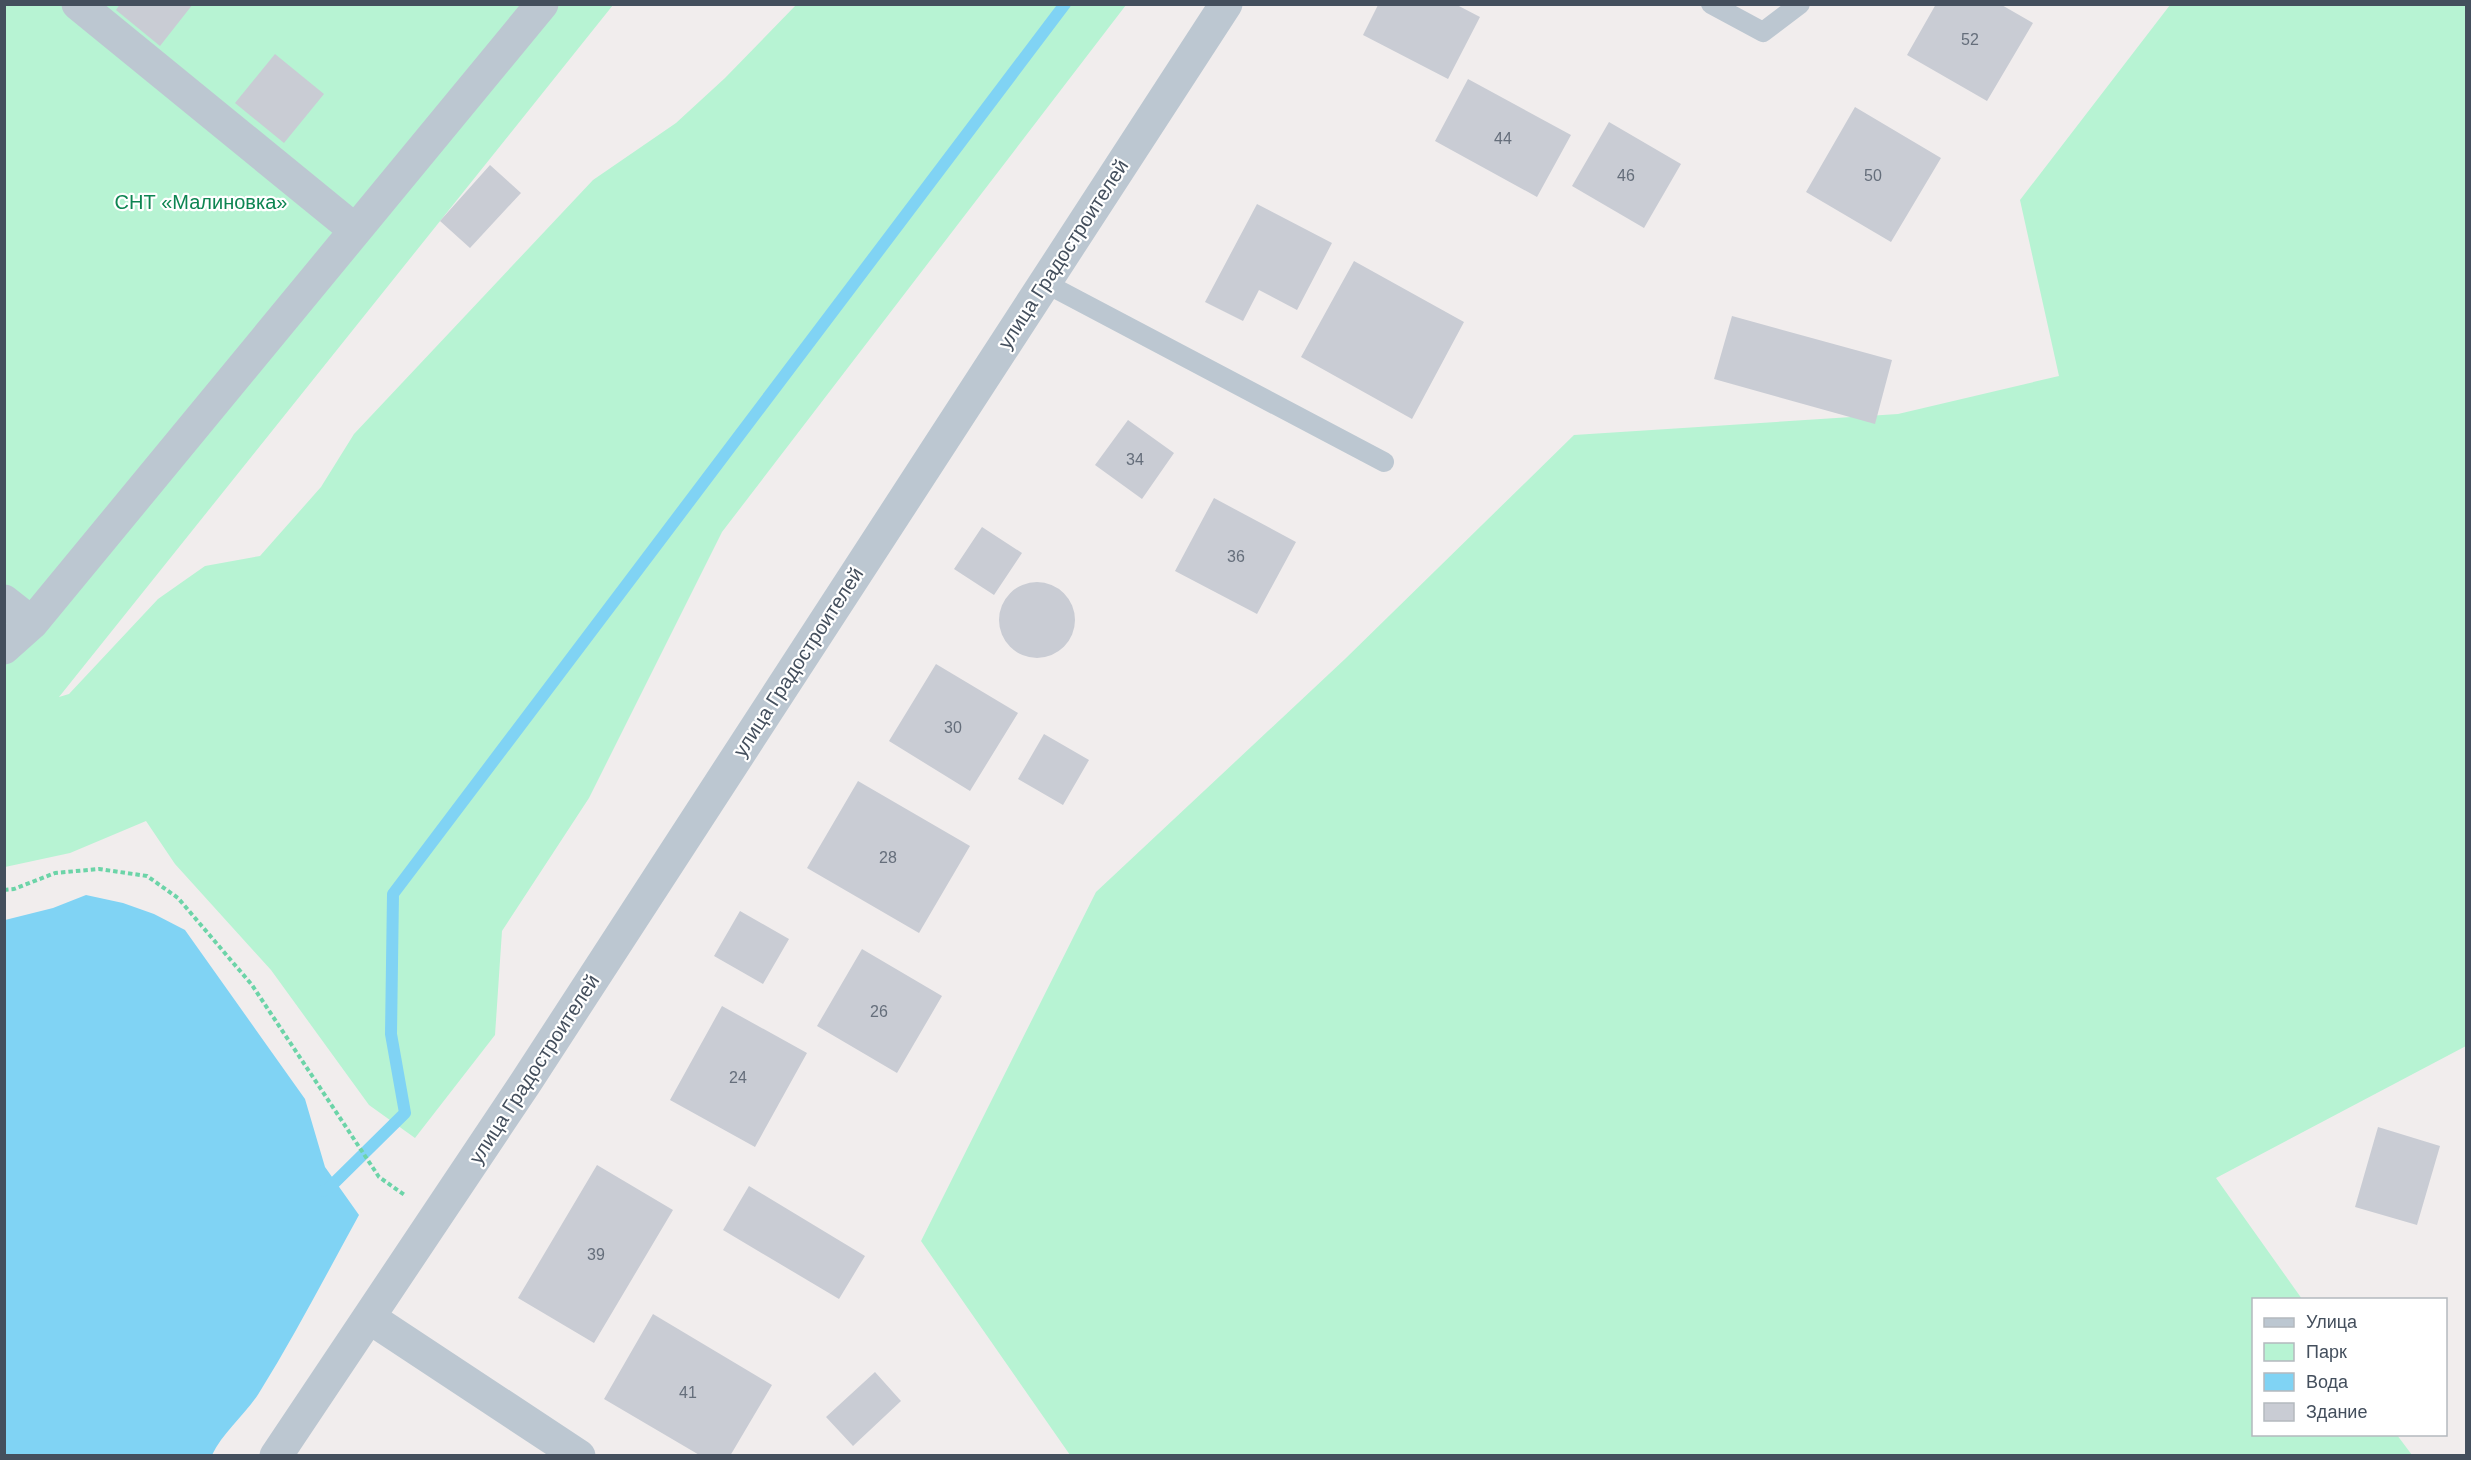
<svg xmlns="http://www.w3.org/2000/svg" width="2471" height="1460" viewBox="0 0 2471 1460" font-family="Helvetica,sans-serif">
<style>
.green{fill:#b7f3d3}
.water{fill:#80d3f4}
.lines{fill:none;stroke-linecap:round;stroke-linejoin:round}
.stream{stroke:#80d3f4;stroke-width:12}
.building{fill:#c9ccd4}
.path{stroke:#6cd4a8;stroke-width:4;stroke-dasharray:4.5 3;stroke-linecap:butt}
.service{stroke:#bcc7d1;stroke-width:20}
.minor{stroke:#bcc7d1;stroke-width:33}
.labels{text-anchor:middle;stroke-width:4.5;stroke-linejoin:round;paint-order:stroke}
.number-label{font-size:16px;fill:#656e7b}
.park-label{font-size:20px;fill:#0e8552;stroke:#fff}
.street-label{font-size:20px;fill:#444f5d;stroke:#fff}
</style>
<rect width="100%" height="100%" fill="#f1eded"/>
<path class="green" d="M4,5h609l-554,692 10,-3 89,-95 47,-33 55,-10 61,-69 33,-53 239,-254 83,-57 49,-45 71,-73h330l-404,527 -133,266 -87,133 -7,104 -80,103 -46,-33 -98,-135 -96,-106 -29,-43 -76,32 -65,14z
M2170,5h296v1041l-250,132 86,121 -48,1v134l143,1 15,20h-1342l-149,-214 175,-349 249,-233 229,-224 324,-21 161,-38 -39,-176z"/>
<path class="water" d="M86,895l37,8 31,11 31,16 120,169 20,68 34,48c-33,60 -64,120 -100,178 -14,22 -36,39 -47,62h-207v-535l48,-12z"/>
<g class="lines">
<path class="stream" d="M323,1191l5,-2 77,-76 -14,-79 2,-140 672,-890"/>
</g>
<path class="building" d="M120,4h73l-33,42 -44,-36z
M1936,4h64l33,19 -46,78 -80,-46z
M1378,5h79l23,12 -32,62 -85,-44z
M275,54l49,40 -40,49 -49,-40z
M1468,79l103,56 -34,62 -102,-56z
M1855,107l86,51 -50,84 -85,-50z
M1609,122l72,42 -37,64 -72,-42z
M490,165l31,28 -51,55 -30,-27z
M1257,204l75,39 -35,67 -38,-20 -16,31 -38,-19z
M1354,261l110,61 -52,97 -111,-62z
M1732,316l160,44 -17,64 -161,-45z
M1128,420l46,33 -32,46 -47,-34z
M1214,498l82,44 -39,72 -82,-43z
M982,527l40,26 -28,42 -40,-26z
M999 620a38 38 0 1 1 76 0a38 38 0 1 1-76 0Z
M936,664l82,49 -48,78 -81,-50z
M1044,734l45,26 -26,45 -45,-26z
M858,781l112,65 -51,87 -112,-65z
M740,911l49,28 -26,45 -49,-28z
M862,949l80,47 -45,77 -80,-47z
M722,1006l85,47 -52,94 -85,-47z
M2378,1127l62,19 -23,79 -62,-18z
M597,1165l76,45 -79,133 -76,-45z
M749,1186l116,70 -26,43 -116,-69z
M653,1314l119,71 -42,71h-29l-97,-57z
M875,1372l26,29 -48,45 -27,-29z"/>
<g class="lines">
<path class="path" d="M4,890l10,-1 41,-16 44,-4 48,7 31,22 74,87 127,192 27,19"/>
<path class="service" d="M1711,4l52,28 37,-28
M1045,283l339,179"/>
<path class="minor" d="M78,4l277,226
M4,601l28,22
M4,648l28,-25 510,-619
M370,1318l209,138
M276,1456l250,-374 700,-1078"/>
</g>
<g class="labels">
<g class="number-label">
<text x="1970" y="45">52</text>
<text x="1503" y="144">44</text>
<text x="1626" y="181">46</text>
<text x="1873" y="181">50</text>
<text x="1135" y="465">34</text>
<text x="1236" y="562">36</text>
<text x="953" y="733">30</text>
<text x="888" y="863">28</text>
<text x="879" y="1017">26</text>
<text x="738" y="1083">24</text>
<text x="596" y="1260">39</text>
<text x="688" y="1398">41</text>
</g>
<g class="park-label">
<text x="201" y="209">СНТ «Малиновка»</text>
</g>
<g class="street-label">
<text transform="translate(1063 254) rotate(-57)" y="7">улица Градостроителей</text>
<text transform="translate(798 662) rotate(-57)" y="7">улица Градостроителей</text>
<text transform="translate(534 1069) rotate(-57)" y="7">улица Градостроителей</text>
</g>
</g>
<rect width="2471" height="1460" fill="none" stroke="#444f5d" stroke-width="12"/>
<rect x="2252" y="1298" width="195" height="138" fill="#ffffff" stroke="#b4b9be" stroke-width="1.5"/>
<rect x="2264" y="1318" width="30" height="9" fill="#bcc7d1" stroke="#b4b9be" stroke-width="1.5"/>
<text x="2306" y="1328" font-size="18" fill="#444f5d">Улица</text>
<rect x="2264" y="1343" width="30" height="18" fill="#b7f3d3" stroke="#b4b9be" stroke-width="1.5"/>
<text x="2306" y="1358" font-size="18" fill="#444f5d">Парк</text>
<rect x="2264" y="1373" width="30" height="18" fill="#80d3f4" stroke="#b4b9be" stroke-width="1.5"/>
<text x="2306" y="1388" font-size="18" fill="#444f5d">Вода</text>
<rect x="2264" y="1403" width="30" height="18" fill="#c9ccd4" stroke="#b4b9be" stroke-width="1.5"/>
<text x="2306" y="1418" font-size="18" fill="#444f5d">Здание</text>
</svg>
